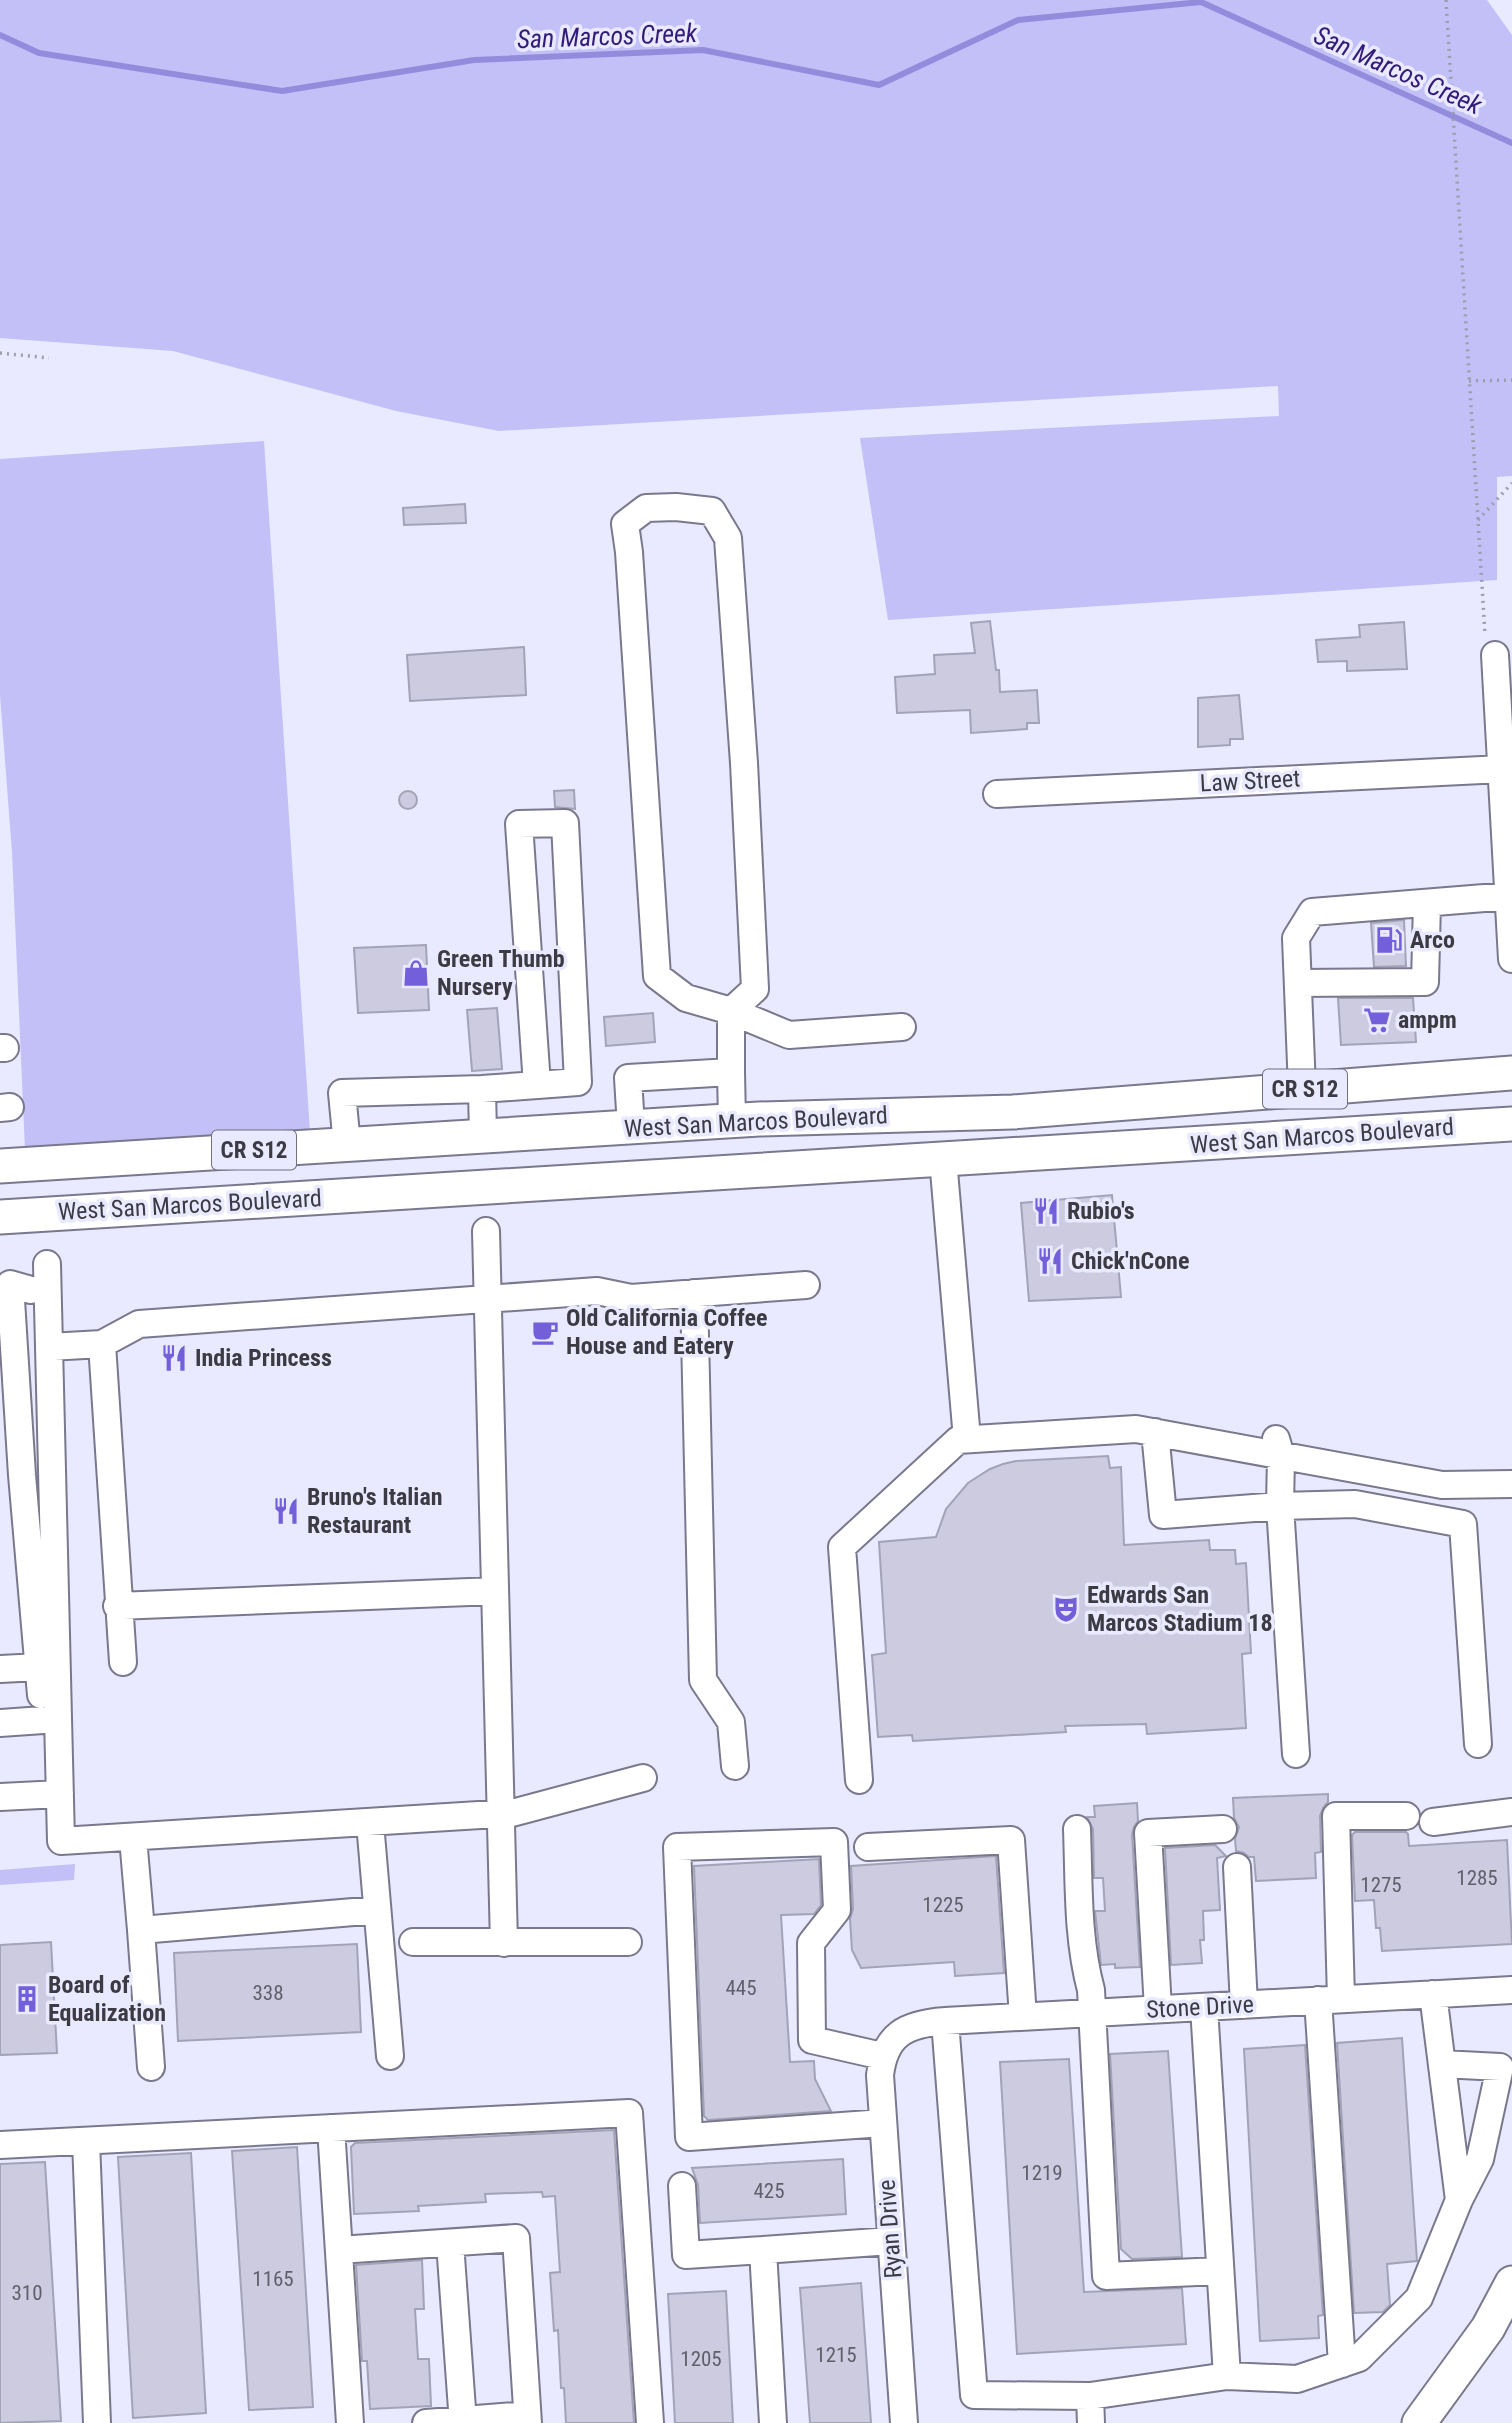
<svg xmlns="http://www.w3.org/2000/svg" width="1512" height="2423" viewBox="0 0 1512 2423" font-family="'Roboto Condensed',sans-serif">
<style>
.green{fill:#c3c0f8}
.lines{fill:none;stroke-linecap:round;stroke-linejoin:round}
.stream{stroke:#938cdc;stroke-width:6}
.building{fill:#cccbe0;stroke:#a3a3b7;stroke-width:2}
.minor-casing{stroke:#79788c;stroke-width:30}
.major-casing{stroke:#79788c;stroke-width:37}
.path{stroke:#9d9dad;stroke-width:3.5;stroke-dasharray:2 5;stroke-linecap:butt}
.minor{stroke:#fff;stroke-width:26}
.major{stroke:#fff;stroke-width:33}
.labels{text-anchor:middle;stroke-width:7;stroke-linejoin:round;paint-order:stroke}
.number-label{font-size:21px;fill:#605f6b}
.shield{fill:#e9e9ff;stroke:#706f7c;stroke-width:2}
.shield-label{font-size:23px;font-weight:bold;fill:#3c3b44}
.street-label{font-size:24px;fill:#3c3b44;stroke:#e9e9ff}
.poi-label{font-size:24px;font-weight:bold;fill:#3c3b44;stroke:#e9e9ff;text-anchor:start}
.water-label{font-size:26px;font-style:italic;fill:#331b78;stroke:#e9e9ff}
</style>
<rect width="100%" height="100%" fill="#e9e9ff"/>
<path class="green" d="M0,0h1487l25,35v441l-15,1v103l-609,40 -28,-182 419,-22 -1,-30 -779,45 -103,-20 -223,-60 -173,-13z
M264,441l46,691 -285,18 -13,-298 -12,-157v-236z
M75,1864l-1,16 -74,5v-15z"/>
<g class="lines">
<path class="stream" d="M0,35l39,18 243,38 192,-31 229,-10 176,35 139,-65 183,-18 311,141"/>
</g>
<path class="building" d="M465,504l1,19 -62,2 -1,-17z
M990,621l6,49h3l1,22 37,-2 2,33h-12v6l-56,4 -1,-23 -73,3 -2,-36 40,-3 -1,-19 41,-2 -4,-30z
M1404,622l3,47 -60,2v-10l-29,1 -2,-22 44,-3 -1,-12z
M524,647l2,48 -116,6 -3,-46z
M1239,695l4,44h-13v6l-32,2v-49z
M574,790l1,19 -20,-2 -1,-16z
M399 800a9 9 0 1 1 18 0a9 9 0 1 1-18 0Z
M1404,920l2,46 -32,1 -3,-44z
M426,945l3,65 -71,3 -4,-65z
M1338,998h75l3,44 -75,3z
M497,1008l5,61 -30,2 -5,-61z
M653,1013l2,29 -49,4 -2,-29z
M1112,1195l9,102 -92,4 -8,-98z
M1108,1456l2,12 11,-1 3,78 85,-5 1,10h25l1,14 10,-1 5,90 -9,1 4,74 -99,6 -1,-10 -81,2 1,6 -153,9 -1,-6 -34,2 -6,-82 14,-2 -7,-111 57,-5 10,-28 22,-26 22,-14 13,-5 13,-3z
M1328,1794v8l-5,6 -3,8 1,36 -6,1 1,25 -60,3 -2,-24h-5l-5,-4 -8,-2 -1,-12 4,-12 -5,-9 -1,-20z
M1137,1803l1,18 -4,6 -2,7 8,133 -25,1v-4l-14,1 -6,-54h10l-2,-33h-9l-1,-49 -6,-12h8l-1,-11z
M1355,1832h51l2,2 1,12 98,-6 5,104 -130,7 -2,-23h-4l-2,-28 -19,1 -3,-66z
M1215,1845l11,11 -9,2 3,52 -17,1 1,29h-4l2,23 -31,2 -6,-117z
M996,1856l8,117 -49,3 -1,-14 -93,6 -9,-18 -2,-31 3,-10 -2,-43z
M819,1859l2,46 -7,9 -33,1 9,147 24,-1 1,18 16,32 -123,9 -4,-4 -10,-250z
M51,1942l6,111 -57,2v-110z
M357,1944l4,88 -183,9 -4,-88z
M1402,2038l15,223 -30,3 3,41 -7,7 -29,1 -17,-270z
M1305,2045l18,270 -5,1 1,22 -59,3 -16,-292z
M1168,2051l14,206 -50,2 -11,-10 -11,-195z
M1069,2059l15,233 98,-4 4,56 -169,10 -17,-292z
M614,2130l20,293h-68l-2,-35h-3l-3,-58 -4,1 -4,-58 10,-1 -5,-76 -12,1 -1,-5 -57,2 1,8 -68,4 1,5 -65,3 -3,-67 4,-4z
M297,2147l16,260 -64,3 -17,-259z
M191,2153l15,260 -73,5 -15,-261z
M843,2159l3,55 -146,9 -2,-38 -6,-17z
M45,2162l16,259 -61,2v-259z
M422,2260l2,49h-9l3,50h11l2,47 -61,3 -3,-48h-5l-6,-96z
M861,2283l10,140h-61l-10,-135z
M726,2291l7,132h-58l-7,-129z"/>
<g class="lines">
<defs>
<path id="minor" d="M1495,655l17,304
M997,794l505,-25
M1298,983l127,-1 2,-79
M0,1048h5
M731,1072v-61l24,-22 -11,-226 -16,-225 -16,-27 -36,-4 -30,1 -21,16 4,28 28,424 29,22 45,13 58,24 113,-8
M482,1089l1,47
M1302,1089l-6,-151 16,-26 197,-16
M0,1108l10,-1
M631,1127l-3,-49 103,-6 1,49
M347,1145l-5,-52 140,-4 96,-7 -13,-259 -46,1 18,261
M943,1159l24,280
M486,1231l18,712
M47,1264l14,577 451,-28 131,-35
M31,1290l-21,-6 12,191 19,220
M694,1293l9,387 28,42 4,44
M102,1344l21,318
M49,1347l53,-3 37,-20 458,-33 34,7 175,-13
M1155,1432l8,83 117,-9 1,-50 -5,-17
M117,1606l378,-15
M0,1669l39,-2
M0,1723l43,-3
M1296,1754l-16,-248 75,-2 108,20 15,220
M859,1780l-17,-233 116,-107 178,-11 306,56 70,-1
M0,1797l60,-3
M1433,1822l79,-10
M370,1823l20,233
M1077,1829c2,53 0,109 14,161l15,286 114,-5
M133,1838l8,92 236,-20
M868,1847l143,-7 12,177
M1237,1867l7,138
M141,1930l10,137
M413,1942h215
M1341,1999l-5,-183h70
M1318,2000l24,364
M1158,2009l-10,-176 75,-4
M945,2021l29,374 116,1 1,27
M882,2056l-70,-16 -1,-97 26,-33 -3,-68 -157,5 12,290 194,-14
M1442,2064l58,3 -20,92 -21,41
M331,2128l19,295
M86,2141l11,282
M0,2145l629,-32 21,310
M682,2186l4,69 77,-5
M450,2243l13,180
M339,2250l177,-12 12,185
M1227,2376l70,3 62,-21 60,-60 40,-98 -26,-206
M1090,2396l137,-20 -23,-369
M426,2423l101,-8
M773,2423l-10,-173 128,-9
M904,2423l-24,-348c5,-41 26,-51 65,-54l567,-31"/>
<path id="major" d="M0,1166l759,-47 254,-7 499,-39
M0,1217l1512,-93
M1419,2423l69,-95 24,-45"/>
</defs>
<use href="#minor" class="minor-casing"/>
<use href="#major" class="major-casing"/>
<path class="path" d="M1446,0l39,634
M0,353l49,5
M1469,381l43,-1
M1478,520l34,-37"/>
<use href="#minor" class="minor"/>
<use href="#major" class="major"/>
</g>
<defs>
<symbol id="fuel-bare" viewBox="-9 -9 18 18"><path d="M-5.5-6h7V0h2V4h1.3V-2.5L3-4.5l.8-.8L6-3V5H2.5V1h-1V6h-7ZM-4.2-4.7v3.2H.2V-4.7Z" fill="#735fda" stroke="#e9e9ff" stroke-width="2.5" paint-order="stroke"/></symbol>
<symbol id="shop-bare" viewBox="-9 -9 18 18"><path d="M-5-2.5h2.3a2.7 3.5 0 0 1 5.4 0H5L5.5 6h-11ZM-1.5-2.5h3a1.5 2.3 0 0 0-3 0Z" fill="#735fda" stroke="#e9e9ff" stroke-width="2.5" paint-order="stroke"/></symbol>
<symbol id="supermarket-bare" viewBox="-9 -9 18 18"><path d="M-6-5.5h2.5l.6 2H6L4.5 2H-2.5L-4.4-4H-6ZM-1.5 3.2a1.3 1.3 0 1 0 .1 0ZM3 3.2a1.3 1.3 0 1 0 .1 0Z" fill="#735fda" stroke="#e9e9ff" stroke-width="2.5" paint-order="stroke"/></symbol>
<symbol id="restaurant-bare" viewBox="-9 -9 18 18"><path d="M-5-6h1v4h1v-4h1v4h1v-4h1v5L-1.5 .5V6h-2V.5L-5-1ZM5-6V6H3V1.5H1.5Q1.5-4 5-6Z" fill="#735fda" stroke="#e9e9ff" stroke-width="2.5" paint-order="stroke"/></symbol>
<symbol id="cafe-bare" viewBox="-9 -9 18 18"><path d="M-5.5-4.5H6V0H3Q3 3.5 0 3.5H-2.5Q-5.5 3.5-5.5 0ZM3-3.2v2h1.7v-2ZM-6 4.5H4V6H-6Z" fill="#735fda" stroke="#e9e9ff" stroke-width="2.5" paint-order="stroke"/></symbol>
<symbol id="theatre-bare" viewBox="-9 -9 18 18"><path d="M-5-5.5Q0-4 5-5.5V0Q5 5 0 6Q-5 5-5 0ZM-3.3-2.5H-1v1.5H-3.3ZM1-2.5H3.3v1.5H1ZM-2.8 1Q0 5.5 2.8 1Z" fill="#735fda" stroke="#e9e9ff" stroke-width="2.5" paint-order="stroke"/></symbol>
<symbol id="building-bare" viewBox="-9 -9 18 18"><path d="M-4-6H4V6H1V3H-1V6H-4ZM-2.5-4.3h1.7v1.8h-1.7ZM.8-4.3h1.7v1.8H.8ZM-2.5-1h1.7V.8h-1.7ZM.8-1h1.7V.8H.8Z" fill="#735fda" stroke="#e9e9ff" stroke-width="2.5" paint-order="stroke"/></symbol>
</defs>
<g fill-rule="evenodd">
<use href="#fuel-bare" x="1370" y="921" width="38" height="38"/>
<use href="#shop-bare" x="397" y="954" width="38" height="38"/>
<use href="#supermarket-bare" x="1358" y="1001" width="38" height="38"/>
<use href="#restaurant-bare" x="1027" y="1192" width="38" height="38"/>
<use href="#restaurant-bare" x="1031" y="1242" width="38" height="38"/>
<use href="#cafe-bare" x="526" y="1313" width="38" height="38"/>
<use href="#restaurant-bare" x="155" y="1339" width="38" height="38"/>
<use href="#restaurant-bare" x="267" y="1492" width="38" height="38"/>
<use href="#theatre-bare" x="1047" y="1590" width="38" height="38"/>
<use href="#building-bare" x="8" y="1980" width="38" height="38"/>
</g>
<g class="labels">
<g class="number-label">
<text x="1477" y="1885">1285</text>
<text x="1381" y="1892">1275</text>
<text x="943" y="1912">1225</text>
<text x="741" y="1995">445</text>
<text x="268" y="2000">338</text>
<text x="1042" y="2180">1219</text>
<text x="769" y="2198">425</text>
<text x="273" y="2286">1165</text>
<text x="27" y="2300">310</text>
<text x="836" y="2362">1215</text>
<text x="701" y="2366">1205</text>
</g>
<g class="shield">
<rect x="1263" y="1069.5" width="84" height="39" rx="5"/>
<rect x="212" y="1130.5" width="84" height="39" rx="5"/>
</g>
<g class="shield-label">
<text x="1305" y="1097">CR S12</text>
<text x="254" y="1158">CR S12</text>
</g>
<g class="street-label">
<text transform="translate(1250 781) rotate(-3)" y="8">Law Street</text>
<text transform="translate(756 1122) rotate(-3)" y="8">West San Marcos Boulevard</text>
<text transform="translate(1322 1136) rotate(-4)" y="8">West San Marcos Boulevard</text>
<text transform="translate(190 1205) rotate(-3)" y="8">West San Marcos Boulevard</text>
<text transform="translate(1200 2007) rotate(-3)" y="8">Stone Drive</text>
<text transform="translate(890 2229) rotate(-94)" y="8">Ryan Drive</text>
</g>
<g class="poi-label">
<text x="1410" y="948">Arco</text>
<text x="437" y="967">Green Thumb<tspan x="437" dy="28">Nursery</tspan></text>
<text x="1398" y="1028">ampm</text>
<text x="1067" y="1219">Rubio's</text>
<text x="1071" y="1269">Chick'nCone</text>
<text x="566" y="1326">Old California Coffee<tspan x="566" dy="28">House and Eatery</tspan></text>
<text x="195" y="1366">India Princess</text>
<text x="307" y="1505">Bruno's Italian<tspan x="307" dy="28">Restaurant</tspan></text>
<text x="1087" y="1603">Edwards San<tspan x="1087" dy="28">Marcos Stadium 18</tspan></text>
<text x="48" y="1993">Board of<tspan x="48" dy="28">Equalization</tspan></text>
</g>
<g class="water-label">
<text transform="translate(607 36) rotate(-2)" y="9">San Marcos Creek</text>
<text transform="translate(1398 70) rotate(24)" y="9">San Marcos Creek</text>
</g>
</g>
</svg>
